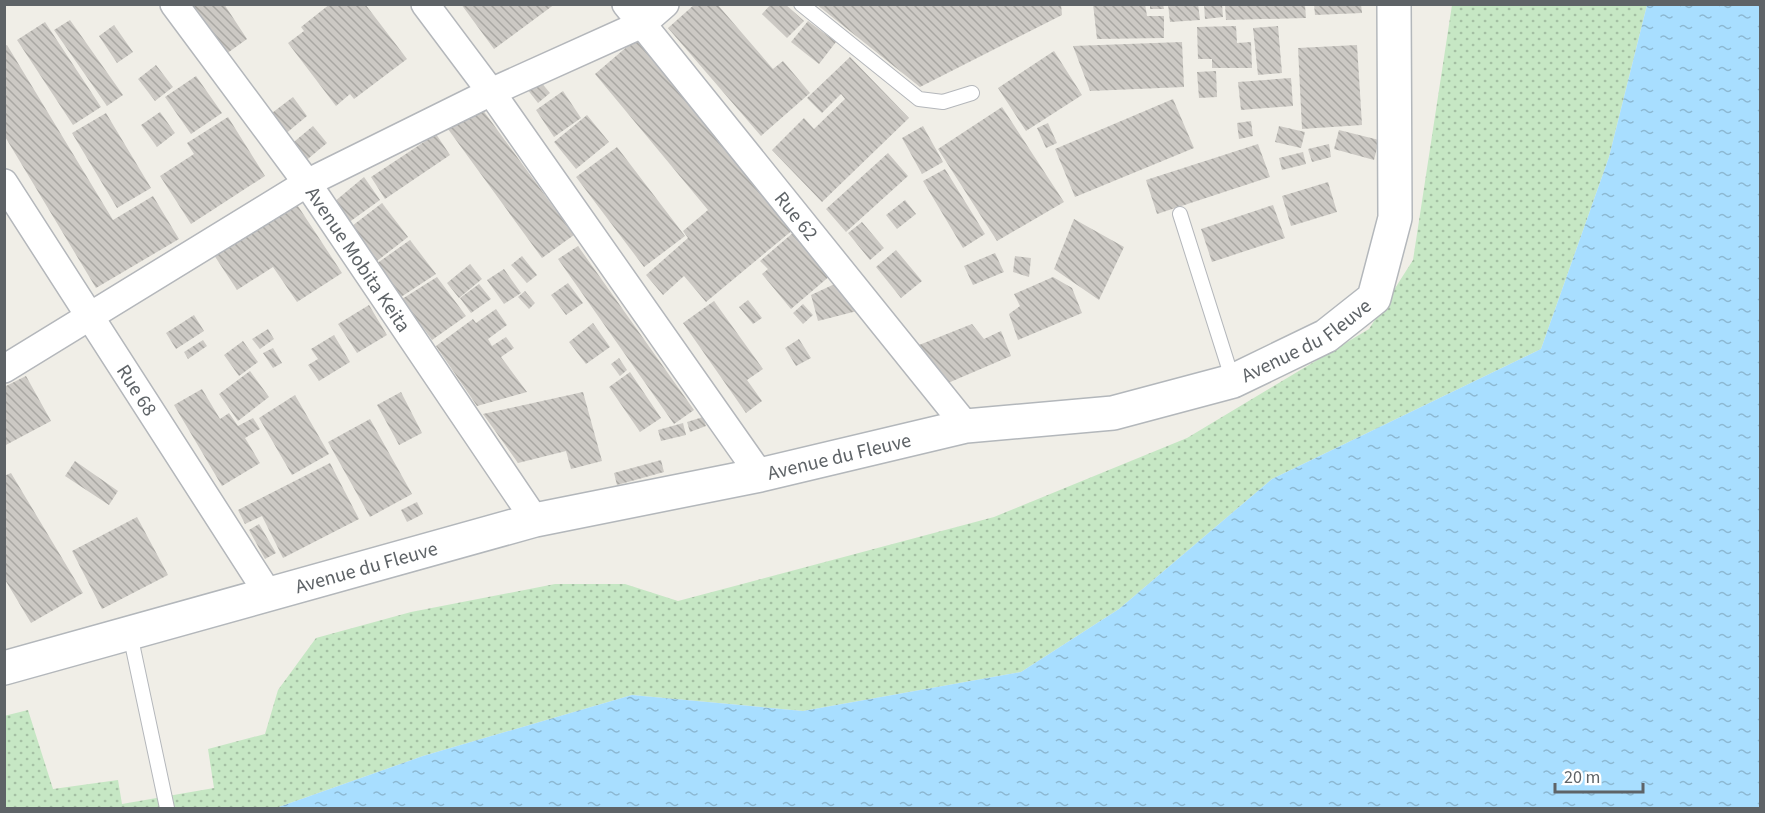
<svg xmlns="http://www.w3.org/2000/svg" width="1765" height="813" viewBox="0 0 1765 813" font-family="'Source Sans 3',sans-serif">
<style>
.grass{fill:url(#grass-dots)}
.water{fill:url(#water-ripples)}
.building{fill:url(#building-back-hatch)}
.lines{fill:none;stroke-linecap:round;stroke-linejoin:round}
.lane-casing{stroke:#b4b7bb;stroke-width:16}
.street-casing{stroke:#b4b7bb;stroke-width:30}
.secondary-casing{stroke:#b3b7bb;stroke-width:36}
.lane{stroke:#fff;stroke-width:14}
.street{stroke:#fff;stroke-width:27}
.secondary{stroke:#fff;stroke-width:33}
.labels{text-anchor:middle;stroke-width:4.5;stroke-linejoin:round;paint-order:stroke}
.street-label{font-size:20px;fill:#5e6367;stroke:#fff}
</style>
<defs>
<pattern id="grass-dots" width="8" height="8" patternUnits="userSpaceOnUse" patternTransform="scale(1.5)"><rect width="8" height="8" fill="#c6e7c4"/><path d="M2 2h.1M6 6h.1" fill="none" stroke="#a4bfa3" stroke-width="1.8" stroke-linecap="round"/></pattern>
<pattern id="water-ripples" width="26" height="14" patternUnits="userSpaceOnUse" patternTransform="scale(1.5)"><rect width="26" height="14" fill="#a8deff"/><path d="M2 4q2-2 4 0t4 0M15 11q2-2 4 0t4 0" fill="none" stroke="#8cb8d2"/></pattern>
<pattern id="building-back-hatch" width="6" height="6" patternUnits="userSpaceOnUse" patternTransform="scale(1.5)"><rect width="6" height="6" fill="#ccc9c4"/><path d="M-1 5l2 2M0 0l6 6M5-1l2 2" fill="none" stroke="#a9a7a3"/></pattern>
</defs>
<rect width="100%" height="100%" fill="#f0eee7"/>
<path class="grass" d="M1452,5h195l-38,152 -68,192 -269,130 -153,130 -98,63 -218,39 -171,-16 -209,61 -147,52h-271l-1,-92 24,-6 25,79 65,-9 4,24 92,-16 -6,-39 57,-15 13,-44 38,-52 95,-26 144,-28h70l53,17 316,-84 193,-79 182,-109 44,-69z"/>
<path class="water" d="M1647,5h113v803h-1484l147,-52 209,-61 171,16 218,-39 98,-63 153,-130 269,-130 68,-192z"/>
<path class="building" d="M192,4h32l23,35 -21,15z
M330,4h35l42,55 -53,40 -4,-5 -14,12 -48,-63 16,-12 -3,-4z
M461,4h94l-61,45z
M695,4h22l56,65 10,-8 27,32 -49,43 -93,-108z
M771,4h14l19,17 -17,17 -25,-24z
M816,4h245l1,11 -142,72z
M1093,4h52l2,12h17v22l-67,1z
M1150,4h13l1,5h-14z
M1168,4h30l2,16 -30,2z
M1204,4h18l1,13 -18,2z
M1314,4h47l1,9 -47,2z
M1225,5h80l1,13 -80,2z
M70,20l53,75 -16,11 -53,-76z
M808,21l28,21 -17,22 -28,-22z
M45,22l56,85 -28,18 -56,-85z
M114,25l19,27 -16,11 -18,-27z
M1236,26l1,17 14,-1 1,26h-40v-9h-14l-1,-32z
M1278,26l4,47 -24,2 -5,-47z
M636,39l158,190 -88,73 -22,-26 -21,19 -17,-20 42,-37 -5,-7 25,-21 -113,-136z
M1182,42l2,45 -94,4 -17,-45z
M7,45l106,175 40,-24 26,43 -83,49 -92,-153v-89z
M1357,45l5,80 -60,4 -4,-81z
M1054,51l28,44 -56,36 -28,-43z
M850,57l59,61 -87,84 -50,-52 32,-32 10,11 31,-30 -4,-5 -19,19 -15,-15z
M156,65l17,22 -18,14 -17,-22z
M1216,71l1,26 -18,1 -2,-26z
M196,76l26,37 -31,21 -26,-37z
M1291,78l2,28 -52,4 -3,-28z
M538,79l12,14 -12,10 -11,-14z
M563,91l18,27 -27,19 -18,-27z
M293,97l14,19 -23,19 -16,-19z
M1173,99l21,49 -119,49 -20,-48z
M477,102l97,133 -32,23 -97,-133z
M1002,107l62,95 -67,39 -59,-92z
M160,112l15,21 -18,14 -16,-22z
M106,113l45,75 -34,20 -45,-75z
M587,115l22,27 -33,27 -22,-27z
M228,117l37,59 -74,48 -31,-48 34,-22 -7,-11z
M1251,121l2,15 -14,3 -2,-16z
M1048,123l9,20 -11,5 -9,-20z
M313,126l14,17 -24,20 -14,-17z
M923,126l20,36 -21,12 -20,-36z
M1279,126l26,6 -4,16 -26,-6z
M1339,130l40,10 -5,20 -40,-11z
M436,134l14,21 -65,44 -14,-22z
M1258,144l12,33 -113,37 -11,-34z
M1329,144l2,13 -19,5 -4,-13z
M617,147l68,89 -41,31 -68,-90z
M1303,152l3,12 -24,6 -3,-12z
M888,153l20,23 -62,56 -20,-23z
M945,169l40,65 -22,14 -40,-67z
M364,177l16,23 -32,23 -14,-21z
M1328,182l9,30 -46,14 -9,-30z
M294,200l48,73 -45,29 -24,-35 -36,23 -25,-38z
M905,200l11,14 -19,15 -11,-14z
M382,203l26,34 -31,24 -25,-35z
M1273,205l12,33 -73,24 -11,-33z
M1074,219l50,28 -25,53 -45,-31z
M862,222l22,26 -14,12 -22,-27z
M794,232l37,43 -40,34 -29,-35 6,-5 -8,-8z
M410,240l26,34 -35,23 -25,-33z
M578,246l116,164 -20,14 -116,-165z
M896,250l26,31 -21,17 -25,-31z
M995,253l9,19 -31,13 -9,-19z
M522,256l15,19 -10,8 -16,-18z
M1015,256l16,2 -2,19 -16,-5z
M470,264l12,15 -23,19 -12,-15z
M504,269l17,24 -17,11 -17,-24z
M437,277l29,39 -34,24 -30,-41z
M1053,277l19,11 10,25 -64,27 -9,-26 11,-8 -6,-12z
M841,281l16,30 -39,10 -7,-26z
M568,283l15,20 -17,12 -15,-20z
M479,284l12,15 -20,14 -11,-15z
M525,291l10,12 -6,6 -11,-12z
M748,300l14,18 -9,6 -14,-17z
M714,301l49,68 -16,11 15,21 -16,12 -63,-90z
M803,304l10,11 -10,9 -10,-11z
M369,305l18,30 -30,18 -19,-29z
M496,309l11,16 -19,14 4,7 14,-9 8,11 -13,9 26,35 -50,14 -41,-60 37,-27 3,4z
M194,315l10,16 -28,18 -10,-16z
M593,323l17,24 -24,17 -17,-22z
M972,324l12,15 17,-8 10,25 -63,27 -29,-38z
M268,329l6,10 -14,10 -8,-10z
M334,335l16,27 -31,19 -11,-16 10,-6 -7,-10z
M799,339l12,19 -15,8 -11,-18z
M203,340l4,6 -19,13 -4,-7z
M243,341l15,21 -19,14 -15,-21z
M273,348l9,15 -9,5 -10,-15z
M619,358l8,12 -7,6 -9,-12z
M250,371l19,26 -31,24 -19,-27z
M630,372l31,46 -21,14 -31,-45z
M26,376l25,45 -47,25v-59z
M202,389l18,30 9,-6 9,13 15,-8 7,11 -15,9 15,25 -38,23 -48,-81z
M401,392l21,41 -23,12 -22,-40z
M583,392l19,69 -31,8 -5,-18 -48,12 -35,-49z
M295,395l34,59 -37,21 -33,-57z
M703,417l3,9 -16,6 -3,-10z
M370,419l42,75 -42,23 -42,-75z
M683,423l3,12 -25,6 -3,-11z
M661,460l3,12 -47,13 -3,-12z
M75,461l43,30 -9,14 -44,-29z
M330,463l29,56 -76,39 -21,-42 -17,8 -7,-14z
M11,473l72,120 -52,30 -27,-45v-102z
M417,502l6,12 -16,8 -6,-12z
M137,517l31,58 -66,34 -30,-58z
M259,524l17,29 -11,6 -16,-29z"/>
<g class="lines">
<defs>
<path id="lane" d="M801,4l118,95 24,3 29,-9
M1180,214l53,167
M130,634l37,174"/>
<g id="street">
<path id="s1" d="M174,4l133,179 228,337"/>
<path d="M425,4l66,88 269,383"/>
<path id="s2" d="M626,4l340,422"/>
<path id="s3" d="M4,183l265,412"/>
<path d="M4,369l303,-186 184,-91 151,-68 23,-20"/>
</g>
<g id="secondary">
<path id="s4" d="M4,668l531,-148 225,-45 206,-49 147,-13 120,-32 93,-45 48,-38 21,-80 -1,-214"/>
</g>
</defs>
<use href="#lane" class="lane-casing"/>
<use href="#street" class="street-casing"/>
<use href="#secondary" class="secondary-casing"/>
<use href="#lane" class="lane"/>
<use href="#street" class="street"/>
<use href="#secondary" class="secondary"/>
</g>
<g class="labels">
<g class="street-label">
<text dy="7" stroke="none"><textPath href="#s2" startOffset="272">Rue 62</textPath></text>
<text dy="7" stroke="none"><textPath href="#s1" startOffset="315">Avenue Mobita Keita</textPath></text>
<text dy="7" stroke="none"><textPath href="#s4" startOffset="1348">Avenue du Fleuve</textPath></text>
<text dy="7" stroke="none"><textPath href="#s3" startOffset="246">Rue 68</textPath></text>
<text dy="7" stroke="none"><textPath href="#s4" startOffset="862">Avenue du Fleuve</textPath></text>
<text dy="7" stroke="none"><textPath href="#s4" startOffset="376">Avenue du Fleuve</textPath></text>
</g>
</g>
<rect width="1765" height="813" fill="none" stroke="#5e6367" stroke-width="12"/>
<path d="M1555 783v9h88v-9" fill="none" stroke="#5e6367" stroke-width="3"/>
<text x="1564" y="783" font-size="18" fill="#5e6367" stroke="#ffffff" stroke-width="4.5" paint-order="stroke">20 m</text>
</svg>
